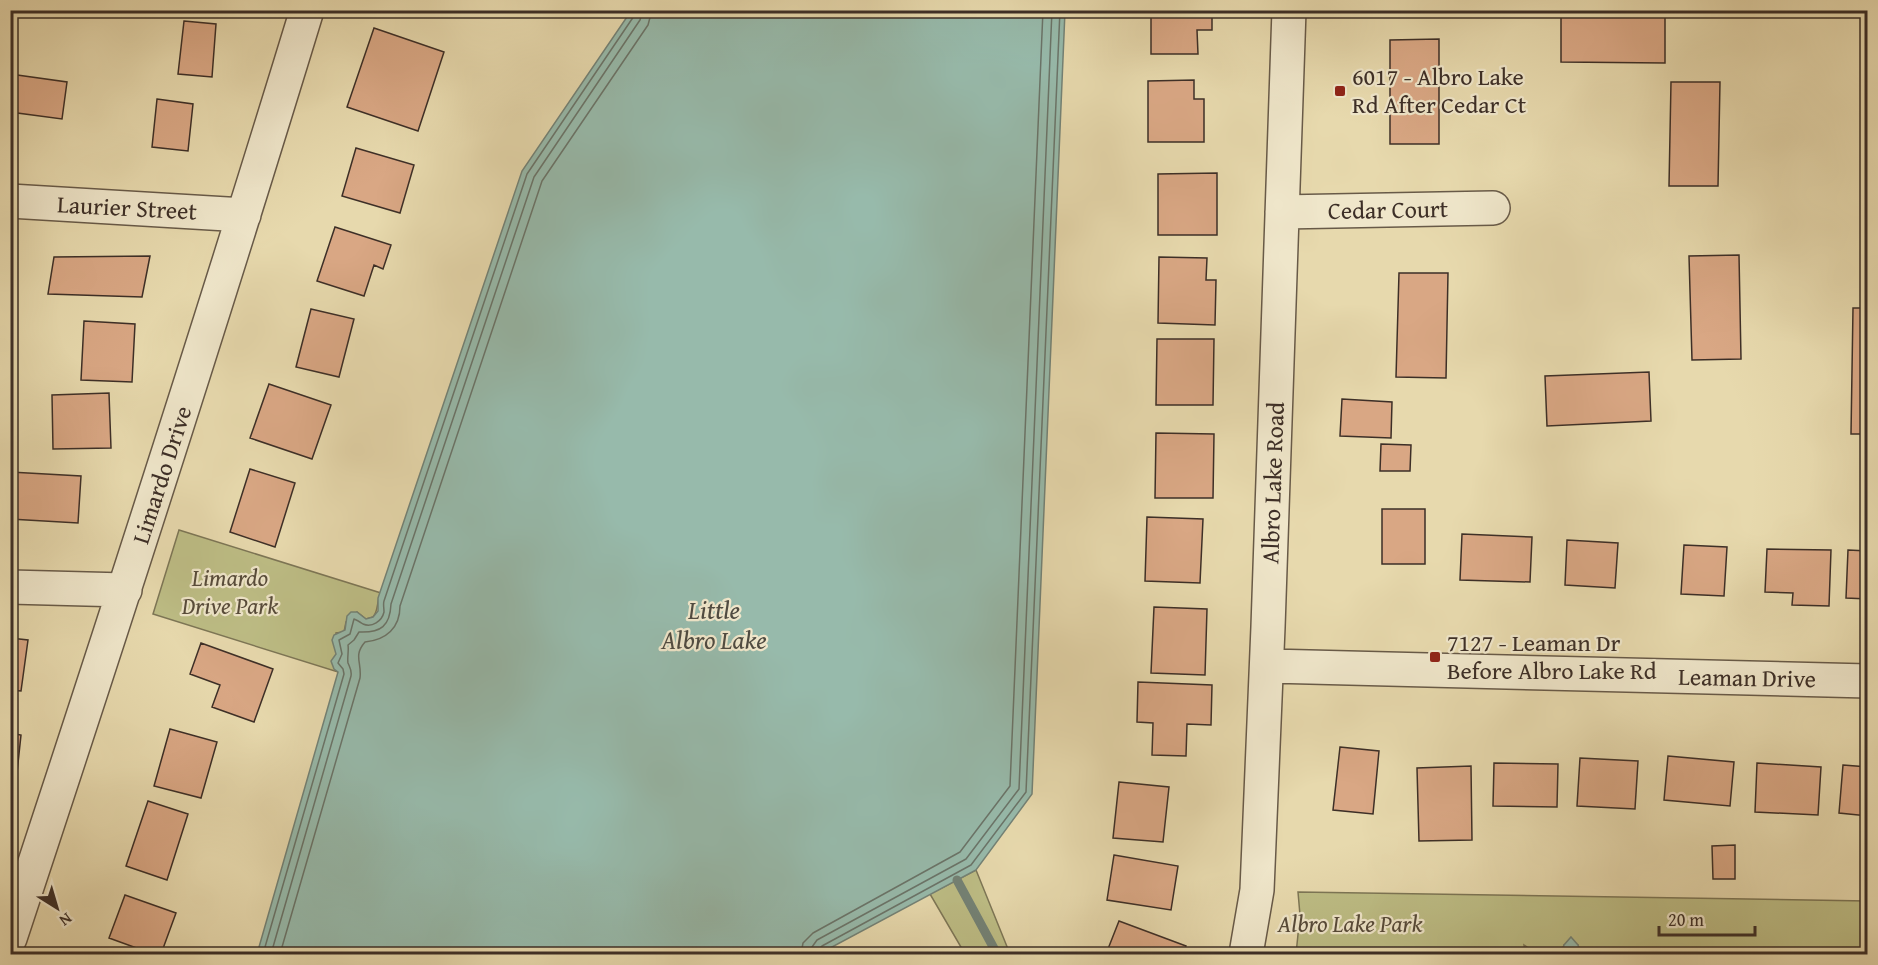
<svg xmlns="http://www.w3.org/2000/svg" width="1878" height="965" viewBox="0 0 1878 965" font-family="'Gentium Book Plus',serif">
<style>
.green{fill:#bdbd85;stroke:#7d7656;stroke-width:1.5}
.water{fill:#97baab;stroke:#738276;stroke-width:1.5}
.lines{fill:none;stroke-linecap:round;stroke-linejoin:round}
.shore{stroke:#6a7469;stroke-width:1.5}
.stream{stroke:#738276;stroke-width:9}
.building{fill:#d9a784;stroke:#3d2f27;stroke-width:1.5}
.minor-casing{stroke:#685a48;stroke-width:36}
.minor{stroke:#efe6ca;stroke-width:33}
.poi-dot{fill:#8f2418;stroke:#efe6ca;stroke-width:2}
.labels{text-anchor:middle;stroke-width:4.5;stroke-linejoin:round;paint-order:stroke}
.poi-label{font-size:24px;fill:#3d2f27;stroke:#efe6ca;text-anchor:start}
.street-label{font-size:24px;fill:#3d2f27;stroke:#efe6ca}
.park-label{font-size:24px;font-style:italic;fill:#574b3a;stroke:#efe6ca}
.water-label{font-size:26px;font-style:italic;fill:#4f4b41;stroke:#efe6ca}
</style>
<rect width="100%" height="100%" fill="#e7d9ad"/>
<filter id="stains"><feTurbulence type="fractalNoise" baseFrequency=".00333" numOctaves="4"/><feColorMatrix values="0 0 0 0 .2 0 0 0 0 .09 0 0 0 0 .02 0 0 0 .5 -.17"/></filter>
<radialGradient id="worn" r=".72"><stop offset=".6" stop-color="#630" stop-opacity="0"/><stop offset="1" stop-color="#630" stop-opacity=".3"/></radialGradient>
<path class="green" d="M179,530l202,63c-5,9 -2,17 -8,24l-7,2 -9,-7 -11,10 -2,10 -8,1 2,39 -185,-58z
M976,870l34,84h-45l-35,-60z
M1298,892l569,9v53h-286l-3,-9h-14l-3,9h-30l-4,-7 -3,-2 1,9h-229l4,-39z"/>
<path class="water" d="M631,11h434l-33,783 -56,76 -157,84h-562l81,-282 -4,-3 -3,-8 5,-7 -4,-14 2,-5 11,-5 2,-14 4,-4h6l9,7 7,-2 5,-6v-13l144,-427z
M1571,937l7,8 3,9h-20l3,-9z"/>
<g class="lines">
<path class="shore" d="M263,954l81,-280 -1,-5 -5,-6 4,-9 -3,-14 11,-6 4,-15c3,1 6,3 9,5 9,4 19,-3 21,-12 0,-4 -1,-8 0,-11l143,-427 107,-158 1,-6
M271,954l80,-278c1,-6 -1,-8 -3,-13 -1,-5 1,-12 0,-18l6,-5 5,-8c22,1 31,-6 32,-28l143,-427 106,-157 3,-10
M280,954l80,-276c2,-16 -7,-22 5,-36 21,-2 35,-14 35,-36l142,-425 106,-156 4,-15
M801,954l2,-11 10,-10 147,-81 50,-66 33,-776
M810,954l2,-7 5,-7 149,-81 53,-70 33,-779
M818,954v-4l4,-4 149,-81 55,-73 34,-782"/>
<path class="stream" d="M957,880l40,74"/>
</g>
<path class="building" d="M1151,10h61v20h-15l1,24h-47z
M1561,13l104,1v49l-104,-1z
M184,21l32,3 -4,53 -34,-3z
M374,28l70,24 -26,79 -71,-24z
M1439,39v105h-49v-104z
M10,74l57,8 -5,37 -52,-7z
M1194,80v19h10v43h-56v-61z
M1671,82h49l-2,104h-49z
M157,99l36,5 -5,47 -36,-4z
M356,148l58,17 -14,48 -58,-17z
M1217,173v62h-59v-61z
M1865,207h3v67h-6z
M335,227l56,18 -8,24 -9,-4 -10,31 -47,-15z
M1739,255l2,104 -49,1 -3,-104z
M150,256l-8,41 -94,-3 6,-37z
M1159,257l48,1 -1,22h10l-1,45 -57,-2z
M10,267l7,2 -7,18z
M1399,273h49l-2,105 -50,-1z
M1853,308h15v126h-17z
M311,309l43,10 -15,58 -43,-10z
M84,321l51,3 -3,58 -51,-2z
M1157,339h57l-1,66h-57z
M1649,372l2,49 -104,5 -2,-50z
M269,384l62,21 -19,54 -62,-21z
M109,393l2,55 -58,1 -1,-54z
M1342,399l50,3 -1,36 -51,-2z
M1156,433l58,1 -1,64h-58z
M1381,444l30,1 -1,26h-30z
M250,469l45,14 -20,64 -45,-15z
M10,472l71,4 -3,47 -68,-4z
M1382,509h43v55h-43z
M1147,517l56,2 -3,64 -55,-2z
M1462,534l70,3 -2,45 -70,-2z
M1567,540l51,3 -3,45 -50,-3z
M1684,545l43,2 -3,49 -43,-2z
M1767,549l64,1 -2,56 -37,-1 1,-12 -28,-1z
M1848,550l20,1v48l-22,-1z
M1154,607l53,2 -2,66 -54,-2z
M10,638l18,2 -7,51 -11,-1z
M201,643l72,26 -19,53 -42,-15 8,-22 -30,-11z
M1138,682l74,3 -1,40 -24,-1 -1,32 -34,-1 1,-32 -16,-1z
M170,729l47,13 -16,56 -47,-12z
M10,733l11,2 -5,47h-6z
M1340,747l39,4 -6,63 -40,-4z
M1668,756l66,6 -4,44 -66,-6z
M1580,758l58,3 -3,48 -58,-3z
M1494,763l64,1 -1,43 -64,-1z
M1757,763l64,4 -3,48 -63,-3z
M1843,765l25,2v49l-29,-3z
M1471,766l1,74 -53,1 -2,-73z
M1119,782l50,5 -6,55 -50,-4z
M148,801l40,13 -21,66 -41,-14z
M1735,845v34h-22l-1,-33z
M1114,855l64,11 -7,44 -64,-10z
M125,895l51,18 -15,41h-8l-44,-16z
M1119,921l67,25 -3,8h-77z"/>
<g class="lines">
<defs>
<path id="minor" d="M10,201l234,14
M1282,212l211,-4
M10,587l115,3
M1267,666l601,15
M10,938c102,-308 202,-617 297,-928
M1246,954l11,-64 11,-263 21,-617"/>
</defs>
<use href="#minor" class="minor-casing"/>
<use href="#minor" class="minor"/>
</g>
<g class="poi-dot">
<rect x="1334" y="85" width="12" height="12" rx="3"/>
<rect x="1429" y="651" width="12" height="12" rx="3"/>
</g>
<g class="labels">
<g class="poi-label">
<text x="1352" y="85">6017 - Albro Lake<tspan x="1352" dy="28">Rd After Cedar Ct</tspan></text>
<text x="1447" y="651">7127 - Leaman Dr<tspan x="1447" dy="28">Before Albro Lake Rd</tspan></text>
</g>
<g class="street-label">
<text transform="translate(127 208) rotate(3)" y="8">Laurier Street</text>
<text transform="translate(1388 210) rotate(-1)" y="8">Cedar Court</text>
<text transform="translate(162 475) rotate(-72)" y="8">Limardo Drive</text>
<text transform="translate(1273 483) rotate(-88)" y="8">Albro Lake Road</text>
<text transform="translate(1747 678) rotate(1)" y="8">Leaman Drive</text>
</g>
<g class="park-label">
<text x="230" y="586">Limardo<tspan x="230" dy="28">Drive Park</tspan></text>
<text x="1350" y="932">Albro Lake Park</text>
</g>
<g class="water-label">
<text x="714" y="619">Little<tspan x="714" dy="30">Albro Lake</tspan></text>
</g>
</g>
<rect width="1878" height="965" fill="none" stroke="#e7d9ad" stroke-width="36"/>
<rect x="12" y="12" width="1854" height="941" fill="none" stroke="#3d2f27" stroke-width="3"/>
<rect x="18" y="18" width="1842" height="929" fill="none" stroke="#3d2f27" stroke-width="1.5"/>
<g transform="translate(57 908) rotate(143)" stroke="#efe6ca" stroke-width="4.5" paint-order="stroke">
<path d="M0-4.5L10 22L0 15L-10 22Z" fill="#3d2f27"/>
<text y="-9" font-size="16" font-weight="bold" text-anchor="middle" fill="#3d2f27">N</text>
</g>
<path d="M1659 926v9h96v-9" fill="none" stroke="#3d2f27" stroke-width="3"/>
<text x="1668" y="926" font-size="18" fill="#3d2f27" stroke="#efe6ca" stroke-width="4.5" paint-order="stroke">20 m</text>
<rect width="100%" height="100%" filter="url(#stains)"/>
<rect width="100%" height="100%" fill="url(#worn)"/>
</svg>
